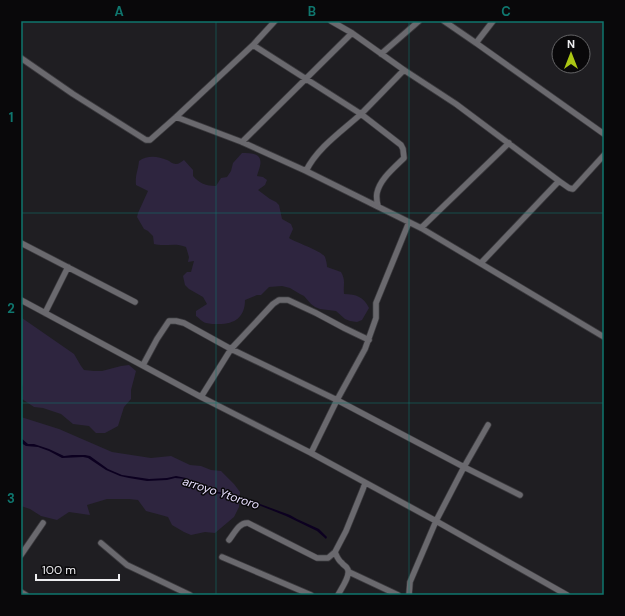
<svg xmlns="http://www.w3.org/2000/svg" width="625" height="616" viewBox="0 0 625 616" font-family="'DM Sans',sans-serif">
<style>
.green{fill:#2e253f}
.water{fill:#0c0020}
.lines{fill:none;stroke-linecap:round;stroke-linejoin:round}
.street-casing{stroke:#3b3a3e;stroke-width:7}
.street{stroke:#6a696e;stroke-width:5.5}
.grid{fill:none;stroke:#0f766e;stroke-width:1;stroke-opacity:0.55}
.labels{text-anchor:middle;stroke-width:3;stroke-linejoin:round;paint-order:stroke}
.water-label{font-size:12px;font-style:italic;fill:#e7defd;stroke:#09080a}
.neatline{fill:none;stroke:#0f766e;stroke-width:1.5}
.grid-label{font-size:13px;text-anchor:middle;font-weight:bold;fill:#0f766e}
</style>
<rect width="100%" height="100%" fill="#1f1e22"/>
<path class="green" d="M242,153c9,0 21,0 18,13 -1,4 -2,6 -3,10l6,1 4,3 -2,5 -7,5 12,9 6,3 3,3 3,14 9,5 2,5 -4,9c8,5 33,13 36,19 1,3 2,7 2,10l14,5c5,9 2,12 3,22 12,0 20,3 25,14l-7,12 -5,2 -7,-1 -5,-2 -9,-8 -16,-2 -5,-2 -4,-3 -7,-8 -4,-2 -10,-6 -8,-2 -13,1 -8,8h-4l-12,5c0,17 -10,24 -26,24 -5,0 -9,0 -13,-1 -4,-1 -7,-5 -10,-7v-5l11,-7 -4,-7 -14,-8 -4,-4 -2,-9 4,-4h4l3,-11 -6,1 1,-5 -3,-10c-11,-5 -21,0 -32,-3l-1,-8 -5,-5 -4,-2 -7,-12 1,-4 10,-22 -12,-6c-1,-10 2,-14 3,-24 8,-6 19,-5 28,-1 3,1 5,4 9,4 3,0 5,-2 8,-4l9,10v6c6,7 13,10 23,10l5,-8 6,-1 4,-6 2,-8z
M21,315l1,3 52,36 7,12 3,4 10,1h8l19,-5 8,-1 7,6 -5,19v9l-7,8 -6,19 -13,7h-9l-7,-7 -16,-2 -12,-10 -18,-6 -9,-1 -12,-8 1,-12 -2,-7z
M21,417l38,12 53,23 39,6 20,-2 19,9 11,1 10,4 10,1 13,13 6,8 -1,15 -5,10 -19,16 -10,-1 -14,3 -7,-3 -12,-7 -4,-8 -7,-2 -15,-4 -8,-11 -9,-1h-22l-20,6 3,10 -21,-3 -12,8 -16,-4 -11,-7 -9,-3z"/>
<path class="water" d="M21,438l7,6h6l15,5 15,7 8,-1h13l5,1 18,13 14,6 27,4 18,-1 9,-2 10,2 25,13 22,3 57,21 7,4 22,10 8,8 -1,2 -9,-8 -31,-15 -40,-16 -15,-5 -19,-2 -26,-14 -11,-1 -8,2 -20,1 -18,-3 -9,-2 -14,-6 -18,-12 -5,-1 -21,1 -13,-7 -11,-4 -12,-1 -5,-3z"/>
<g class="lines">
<defs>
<path id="street" d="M275,21l-22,24 108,69 40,31 2,4 1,9c-10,10 -24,21 -27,35 -1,5 0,9 1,13
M331,21l21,12 52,37 52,34 103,77 -78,82
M444,21l32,22 17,-22
M476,43l128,91
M381,54l38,-33
M21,58l52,36 73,46h4l26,-23 77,-72
M176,117l66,25 64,29 115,57 183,109
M242,142l110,-109
M306,171c11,-23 36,-40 55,-57 15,-15 29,-30 43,-44
M559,181l10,7 4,1 31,-34
M421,228l88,-85
M21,243l114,59
M21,300l180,97 110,56 125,68 131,74
M45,313l23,-46
M143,365l14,-26 12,-18h7l8,2 47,26 106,51 127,67 56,28
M201,397l30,-48 42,-45 6,-4h9l28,13 28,15 25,12
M311,453l26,-53 28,-51 11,-31v-15l33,-81
M229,540c5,-6 10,-18 19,-17l69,35h11l7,-6
M101,543l26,22 63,30
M21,555l22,-32
M222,557l89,38
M349,572l49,23
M21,592l5,3
M338,595c3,-6 14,-21 9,-27 -1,-2 -4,-3 -5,-5 -4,-3 -5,-6 -7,-11l11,-21 17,-42 2,-6
M409,595l1,-13 26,-61 28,-54 24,-42"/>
</defs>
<use href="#street" class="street-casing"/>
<use href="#street" class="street"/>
</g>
<path class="grid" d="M216,21v574M409,21v574M21,213h583M21,403h583"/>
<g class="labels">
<g class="water-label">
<text transform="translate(221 493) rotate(18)" y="4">arroyo Ytororo</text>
</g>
</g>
<rect width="625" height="616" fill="none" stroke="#09080a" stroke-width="44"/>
<g transform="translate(571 54)"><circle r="19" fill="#09080a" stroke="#646466"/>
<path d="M0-3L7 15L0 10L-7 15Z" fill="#abc614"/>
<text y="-6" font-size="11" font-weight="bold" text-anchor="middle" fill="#ededf0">N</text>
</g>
<path d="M36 574v6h83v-6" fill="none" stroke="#ededf0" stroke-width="2"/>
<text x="42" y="574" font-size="12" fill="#ededf0" stroke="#09080a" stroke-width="3" paint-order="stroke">100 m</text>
<rect x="22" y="22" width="581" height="572" class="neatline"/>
<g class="grid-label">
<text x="119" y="16">A</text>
<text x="312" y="16">B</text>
<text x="506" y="16">C</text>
<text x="11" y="122">1</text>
<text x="11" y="313">2</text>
<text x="11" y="503">3</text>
</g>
</svg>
